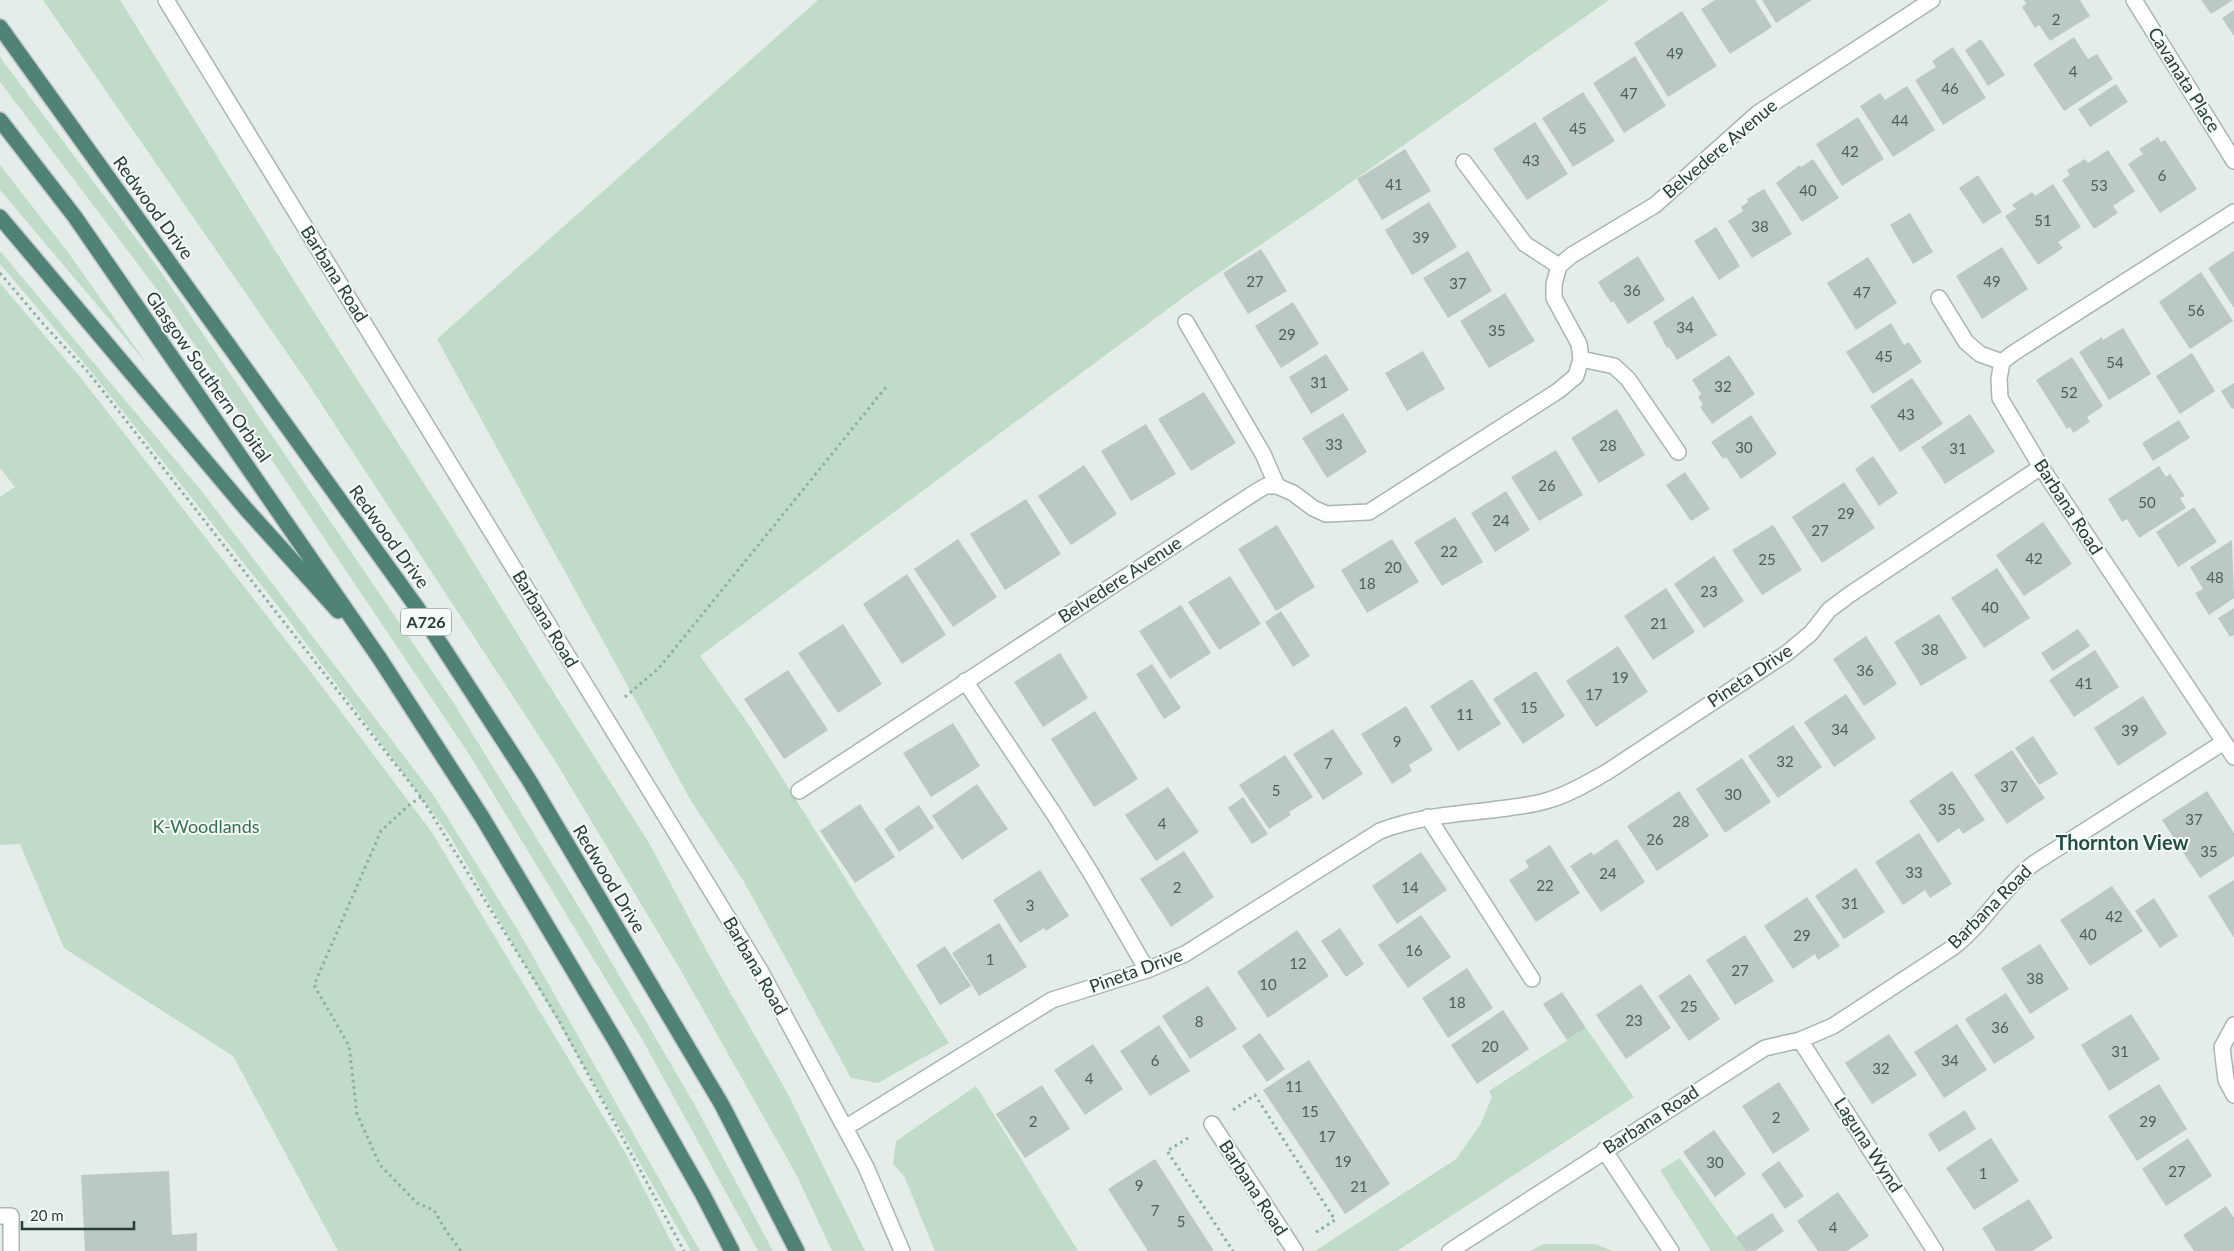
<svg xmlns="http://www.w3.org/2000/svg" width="2234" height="1251" viewBox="0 0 2234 1251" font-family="Lato,sans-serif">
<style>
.green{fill:#c0dcc8}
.building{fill:#bbc8c3}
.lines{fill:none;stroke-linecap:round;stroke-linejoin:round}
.service-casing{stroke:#a8b5b1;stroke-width:18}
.minor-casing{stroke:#a8b5b1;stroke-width:18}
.trunk-casing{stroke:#c2c9c7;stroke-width:18}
.path{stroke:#89aea2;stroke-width:3;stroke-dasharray:2.5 4;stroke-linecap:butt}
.service{stroke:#fff;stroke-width:15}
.minor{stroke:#fff;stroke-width:15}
.trunk{stroke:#518278;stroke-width:15}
.labels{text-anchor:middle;stroke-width:4;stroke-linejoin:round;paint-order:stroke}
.number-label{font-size:15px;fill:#4b605a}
.shield{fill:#f6faf8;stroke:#647671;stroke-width:1}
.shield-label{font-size:16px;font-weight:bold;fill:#263d37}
.street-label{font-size:18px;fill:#263d37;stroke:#f6faf8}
.park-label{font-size:18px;fill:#33714c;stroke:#f6faf8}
.quarter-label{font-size:20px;font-weight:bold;fill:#234e44;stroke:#f6faf8}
</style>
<rect width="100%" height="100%" fill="#e5edea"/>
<path class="green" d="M43,0h77l178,287 152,237 92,150 107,169 56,105 83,146 77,157h-33l-36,-77 -116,-205 -126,-210 -251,-383z
M818,0h791l-293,207 -128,87 -488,362 47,66 202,321 -71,40 -27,-5 -108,-198 -52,-79 -254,-462z
M0,57l159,212 294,433 132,215 108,185 80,149h-15l-116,-212 -173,-285 -310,-462 -159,-210z
M0,165l67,86 80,113 -147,-174z
M0,251l204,243 228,299 87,139 181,319h-9l-241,-415 -172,-230 -189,-237 -89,-105z
M0,283l80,94 244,312 107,142 195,323 50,97h-338l-105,-195 -169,-108 -44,-104 -20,1v-348l15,-10 -15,-19z
M1586,1028l48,69 -237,154h-82l141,-92 24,-34 12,-28 -3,-6z
M976,1086l102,165h-143l-31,-75 -11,-12 3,-23z
M1680,1158l66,93h-35l-51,-81z
M1543,1244h52l18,7h-83z"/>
<path class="building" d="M1715,0h40l17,27 -42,27 -29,-45z
M1762,0h50l-36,23z
M2024,0h56l10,16 -40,25 -11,-16 -4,3 -13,-21 4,-3z
M2201,0h32l-22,14z
M2234,10v26l-12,-18z
M1682,11l35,55 -49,31 -34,-54z
M2074,37l14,22 9,-5 16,25 -49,32 -31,-47z
M1981,39l24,36 -17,11 -23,-36z
M1953,47l33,51 -43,27 -28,-45 21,-13 -4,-6z
M1635,56l31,50 -42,27 -31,-50z
M2116,84l12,18 -38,25 -12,-18z
M1907,86l28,44 -42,27 -33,-51 20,-13 5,7z
M1583,92l32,49 -42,26 -31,-49z
M1858,117l26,42 -42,27 -26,-42z
M1535,122l33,52 -41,26 -34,-51z
M2158,137l3,5 4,-2 32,49 -37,24 -32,-49 15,-10 -4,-5z
M1405,149l26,42 -49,29 -25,-41z
M2108,150l27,41 -22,15 5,7 -24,16 -32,-49 8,-5 -3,-5 18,-11 3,4z
M1813,159l26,39 -37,24 -26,-39 24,-18 1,2z
M1978,175l24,37 -19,12 -24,-36z
M2053,184l28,43 -23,15 5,6 -25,17 -33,-49 11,-7 -4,-4 20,-13 3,4z
M1764,189l28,45 -40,24 -24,-37 15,-10 -2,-4 7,-5 -1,-3z
M1429,202l28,45 -45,28 -27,-45z
M1910,213l23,39 -20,12 -23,-39z
M1716,227l24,39 -21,14 -25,-39z
M2002,247l26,42 -46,30 -26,-43z
M1261,249l26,42 -39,23 -25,-41z
M1468,251l24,40 -44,27 -25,-40z
M2234,251v57l-26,-40z
M1638,256l27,44 -37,24 -15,-23 -2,2 -13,-21z
M1868,257l29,46 -41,27 -29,-47z
M2201,272l32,49 -43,28 -31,-47z
M1505,293l30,48 -46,27 -29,-47z
M1693,296l24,39 -40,25 -8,-13 -2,1 -14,-26z
M1293,302l26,42 -38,24 -26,-42z
M1891,323l13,22 5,-3 13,20 -49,32 -27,-42z
M2123,328l28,46 -42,26 -30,-48 23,-15 1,3z
M1423,351l22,38 -38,22 -22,-38z
M2192,353l23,38 -35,23 -24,-38z
M1326,354l23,36 -38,24 -22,-37z
M1729,355l26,39 -43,30 -12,-17 3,-2 -5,-8 3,-3 -9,-14z
M2072,357l31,49 -16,11 3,5 -17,11 -3,-6 -3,2 -31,-49z
M1912,378l31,46 -43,28 -30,-46z
M2234,383v25l-2,1 -11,-18z
M1204,392l32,51 -45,28 -33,-52z
M1617,409l28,46 -46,28 -28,-45z
M1343,413l24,39 -40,26 -25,-40z
M1970,414l25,38 -50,32 -24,-37z
M1751,415l26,39 -36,25 -15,-22 -3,2 -12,-17z
M2179,420l11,18 -37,23 -11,-18z
M1146,424l30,50 -45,27 -30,-50z
M1556,450l27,45 -44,26 -28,-44z
M1873,456l25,37 -19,13 -24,-37z
M1084,465l33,49 -46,31 -33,-49z
M2159,466l7,11 4,-3 15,22 -5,2 6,10 -47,30 -12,-19 -5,3 -14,-23z
M1685,472l25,37 -19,12 -25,-36z
M1844,482l31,46 -53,35 -30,-46z
M1506,491l24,39 -35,22 -24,-39z
M1026,499l35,55 -56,36 -35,-56z
M2194,507l23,35 -39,25 -22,-35z
M1455,517l28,45 -41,24 -28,-44z
M2043,522l29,42 -48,32 -28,-41z
M1277,525l38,62 -39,24 -38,-62z
M1773,525l29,45 -40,25 -30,-45z
M958,539l39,58 -44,30 -39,-58z
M1392,539l27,43 -52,31 -26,-43z
M2232,540l2,58 -25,17 -14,-22 8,-4 -13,-22z
M1714,556l30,45 -40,27 -30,-44z
M1997,568l33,50 -46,30 -33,-50z
M907,574l39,61 -44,29 -39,-60z
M1230,576l31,48 -42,26 -31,-48z
M1666,588l29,44 -42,28 -29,-44z
M1181,605l30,48 -41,26 -31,-48z
M2234,608v29l-1,-2 -3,2 -12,-19z
M1281,611l29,45 -17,11 -28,-45z
M1939,614l28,44 -46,28 -27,-44z
M843,624l39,60 -44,29 -40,-60z
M2078,629l12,17 -37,25 -12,-18z
M1866,636l31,48 -33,22 -31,-47z
M1618,646l30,46 -52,35 -30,-46z
M2095,650l24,37 -45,30 -25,-37z
M1060,653l28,45 -45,29 -29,-45z
M1152,664l29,44 -17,11 -28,-45z
M788,670l40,60 -44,29 -40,-60z
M1536,671l29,45 -42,28 -30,-45z
M1472,679l29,45 -43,27 -28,-45z
M1846,694l30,44 -42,29 -30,-45z
M2143,696l24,38 -49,32 -24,-38z
M1406,706l27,44 -24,15 3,6 -20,13 -31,-50z
M1095,711l43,68 -44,28 -43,-68z
M953,723l27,43 -49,31 -28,-44z
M1793,725l29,42 -44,31 -30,-42z
M1333,729l30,45 -40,26 -30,-46z
M2033,736l25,38 -19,11 -24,-37z
M2012,750l33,48 -38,26 -33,-49z
M1285,755l28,42 -24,15 2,3 -22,14 -30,-44z
M1742,758l29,44 -46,31 -29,-44z
M1952,771l33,49 -22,14 -4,-6 -21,15 -29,-42z
M977,784l31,45 -46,31 -30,-44z
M1168,787l31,45 -43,29 -31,-46z
M1679,791l30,45 -52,35 -30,-45z
M2207,791l27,42v23l-34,22 -38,-58z
M1243,797l25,37 -16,10 -24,-36z
M860,804l35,53 -40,26 -35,-52z
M919,805l15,23 -35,24 -15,-23z
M1919,833l33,51 -22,14 -5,-8 -22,15 -28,-43z
M1617,839l28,43 -44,30 -31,-46 21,-14 3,3z
M1550,845l30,48 -44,29 -27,-42 20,-13 -4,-6z
M1184,851l30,46 -43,30 -31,-48z
M1421,852l26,38 -50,34 -25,-38z
M1856,868l29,44 -41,27 -29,-43z
M1040,870l29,46 -23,15 -2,-3 -24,15 -27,-43z
M2234,880v58l-26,-42z
M2112,886l31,45 -53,35 -30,-46z
M1807,897l33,49 -22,14 -3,-6 -22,15 -29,-43z
M2154,898l24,38 -18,12 -25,-37z
M1421,915l30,42 -43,31 -30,-43z
M999,923l28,44 -48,29 -27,-43z
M1340,928l24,36 -18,13 -25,-36z
M1297,930l32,46 -61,42 -31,-46z
M1745,935l29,46 -39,24 -29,-45z
M2040,944l29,45 -39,25 -29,-46z
M945,946l26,40 -31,19 -24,-40z
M1467,968l26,40 -45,30 -26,-40z
M1690,974l30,45 -31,22 -31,-45z
M1641,984l30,44 -45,31 -30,-44z
M1208,986l29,43 -47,30 -28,-43z
M1562,992l24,36 -19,12 -24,-36z
M2006,993l29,45 -41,26 -29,-45z
M1503,1010l26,39 -52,35 -26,-39z
M2131,1014l29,45 -51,32 -28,-46z
M1957,1024l30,46 -43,28 -30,-46z
M1159,1025l31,46 -40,25 -30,-45z
M1260,1033l25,36 -18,13 -25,-36z
M1889,1034l28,41 -45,29 -27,-41z
M1093,1044l30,45 -38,26 -31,-45z
M1309,1060l81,124 -45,30 -82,-124z
M1779,1082l31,48 -37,24 -31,-48z
M2159,1084l28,45 -50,32 -29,-45z
M1042,1085l28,44 -45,29 -29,-44z
M1965,1110l11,19 -37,23 -11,-18z
M1714,1130l32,44 -31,23 -32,-45z
M1991,1138l28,43 -45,29 -28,-42z
M2188,1138l24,38 -46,30 -24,-37z
M1155,1159l48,75 11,17h-66l-40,-62z
M1779,1161l25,35 -19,13 -24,-35z
M169,1171l3,64 25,-2v18h-112l-4,-76z
M1838,1192l31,44 -22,15h-29l-21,-30z
M2029,1199l24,39 -21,13h-36l-14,-23z
M2226,1206l8,12v33h-40l-11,-16z
M1772,1213l12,18 -29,20h-9l-10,-14z"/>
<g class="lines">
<defs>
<path id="service" d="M0,1216h11v35"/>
<path id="minor" d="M166,0l595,972 105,195 36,84
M2134,0l100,161
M1464,162l61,82 34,22
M2234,212l-222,142 -10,8 -3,17 1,19 41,69 193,290
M1939,298l27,44 14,12 22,8
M1186,322l77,132 14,32
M1581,359l33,7 14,13 50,73
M965,681l91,136 36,58 55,95
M799,791l458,-300 9,-5h11l16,7 20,15 13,6 43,-2 189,-121 18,-15 5,-17 -2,-15 -25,-46v-14l5,-18 13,-11 83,-50 103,-92 174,-113
M1428,817l104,162
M2234,1025l-12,22 4,33 8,15
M1800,1040l135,211
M1212,1124l83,127
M845,1128l207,-128 95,-30 38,-16 195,-123c37,-14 74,-17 112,-21 19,-3 39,-4 57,-10 21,-6 40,-18 58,-28l180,-119 24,-20 18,-23 20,-15 192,-128
M1604,1150l67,101
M1450,1251l307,-198 8,-5 35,-8 33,-14 119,-78c31,-23 50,-59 81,-84l191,-122"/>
<path id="trunk" d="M0,27l418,582 111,171 193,325 75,146
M0,120l75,97 305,442 102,158 134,225 87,153 29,56
M0,217l246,292 92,102"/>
</defs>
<use href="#service" class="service-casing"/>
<use href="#minor" class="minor-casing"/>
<use href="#trunk" class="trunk-casing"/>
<path class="path" d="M0,273l45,53 43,46 333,425 136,220 127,234
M625,697l34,-29 227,-281
M421,797l-12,8 -28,26 -67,154 35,61 8,68 23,51 37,38 17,7 12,21 15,20
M1233,1110l22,-15 80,125 -20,13
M1188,1138l-21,13 66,100"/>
<use href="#service" class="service"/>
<use href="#minor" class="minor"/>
<use href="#trunk" class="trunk"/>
</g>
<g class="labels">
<g class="number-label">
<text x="2056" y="25">2</text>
<text x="1675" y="59">49</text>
<text x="2073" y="77">4</text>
<text x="1950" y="94">46</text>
<text x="1629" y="99">47</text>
<text x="1900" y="126">44</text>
<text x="1578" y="134">45</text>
<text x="1850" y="157">42</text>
<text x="1531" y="166">43</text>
<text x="2162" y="181">6</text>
<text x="1394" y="190">41</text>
<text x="2099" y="191">53</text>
<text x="1808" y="196">40</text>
<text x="2043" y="226">51</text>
<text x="1760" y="232">38</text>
<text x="1421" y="243">39</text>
<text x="1255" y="287">27</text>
<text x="1992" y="287">49</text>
<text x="1458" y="289">37</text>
<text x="1632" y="296">36</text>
<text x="1862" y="298">47</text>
<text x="2196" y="316">56</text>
<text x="1685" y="333">34</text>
<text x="1497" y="336">35</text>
<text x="1287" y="340">29</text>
<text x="1884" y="362">45</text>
<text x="2115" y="368">54</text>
<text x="1319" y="388">31</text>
<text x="1723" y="392">32</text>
<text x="2069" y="398">52</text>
<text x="1906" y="420">43</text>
<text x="1334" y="450">33</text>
<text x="1608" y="451">28</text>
<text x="1744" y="453">30</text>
<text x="1958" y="454">31</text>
<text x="1547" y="491">26</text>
<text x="2147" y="508">50</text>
<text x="1846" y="519">29</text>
<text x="1501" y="526">24</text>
<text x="1820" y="536">27</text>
<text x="1449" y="557">22</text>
<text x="2034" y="564">42</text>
<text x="1767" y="565">25</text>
<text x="1393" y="573">20</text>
<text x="2215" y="583">48</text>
<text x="1367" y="589">18</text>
<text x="1709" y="597">23</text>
<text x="1990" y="613">40</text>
<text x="1659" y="629">21</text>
<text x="1930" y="655">38</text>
<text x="1865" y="676">36</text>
<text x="1620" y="683">19</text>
<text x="2084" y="689">41</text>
<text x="1594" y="700">17</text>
<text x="1529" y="713">15</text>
<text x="1465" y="720">11</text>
<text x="1840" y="735">34</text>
<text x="2130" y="736">39</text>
<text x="1397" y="747">9</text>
<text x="1785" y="767">32</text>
<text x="1328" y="769">7</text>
<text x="2009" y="792">37</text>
<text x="1276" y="796">5</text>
<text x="1733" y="800">30</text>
<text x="1947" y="815">35</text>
<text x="2194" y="825">37</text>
<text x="1681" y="827">28</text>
<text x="1162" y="829">4</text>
<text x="1655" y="845">26</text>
<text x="2209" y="857">35</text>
<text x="1914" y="878">33</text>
<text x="1608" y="879">24</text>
<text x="1545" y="891">22</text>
<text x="1177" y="893">2</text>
<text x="1410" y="893">14</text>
<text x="1850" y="909">31</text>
<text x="1030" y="911">3</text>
<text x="2114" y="922">42</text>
<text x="2088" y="940">40</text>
<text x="1802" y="941">29</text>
<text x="1414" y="956">16</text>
<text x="990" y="965">1</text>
<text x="1298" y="969">12</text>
<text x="1740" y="976">27</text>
<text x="2035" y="984">38</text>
<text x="1268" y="990">10</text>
<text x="1457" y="1008">18</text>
<text x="1689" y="1012">25</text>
<text x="1634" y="1026">23</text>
<text x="1199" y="1027">8</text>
<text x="2000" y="1033">36</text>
<text x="1490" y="1052">20</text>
<text x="2120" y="1057">31</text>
<text x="1155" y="1066">6</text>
<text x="1950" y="1066">34</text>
<text x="1881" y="1074">32</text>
<text x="1089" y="1084">4</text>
<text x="1294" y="1092">11</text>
<text x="1310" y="1117">15</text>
<text x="1776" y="1123">2</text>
<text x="1033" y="1127">2</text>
<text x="2148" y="1127">29</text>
<text x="1327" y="1142">17</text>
<text x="1343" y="1167">19</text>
<text x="1715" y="1168">30</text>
<text x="2177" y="1177">27</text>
<text x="1983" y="1179">1</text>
<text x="1139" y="1191">9</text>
<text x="1359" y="1192">21</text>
<text x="1155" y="1216">7</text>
<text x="1181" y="1227">5</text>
<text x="1833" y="1233">4</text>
</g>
<rect class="shield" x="401" y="608.5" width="50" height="27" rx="4"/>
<g class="shield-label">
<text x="426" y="628">A726</text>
</g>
<g class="street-label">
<text transform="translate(2184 80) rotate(58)" y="6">Cavanata Place</text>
<text transform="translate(1720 149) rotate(-40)" y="6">Belvedere Avenue</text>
<text transform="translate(153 208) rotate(54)" y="6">Redwood Drive</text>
<text transform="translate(334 274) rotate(58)" y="6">Barbana Road</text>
<text transform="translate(208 377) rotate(55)" y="6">Glasgow Southern Orbital</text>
<text transform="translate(2068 507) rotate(57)" y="6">Barbana Road</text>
<text transform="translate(389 537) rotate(54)" y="6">Redwood Drive</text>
<text transform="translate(1120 580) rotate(-33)" y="6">Belvedere Avenue</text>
<text transform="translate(545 619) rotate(59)" y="6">Barbana Road</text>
<text transform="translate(1750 676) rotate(-34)" y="6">Pineta Drive</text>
<text transform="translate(609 879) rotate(59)" y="6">Redwood Drive</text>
<text transform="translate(1990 907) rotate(-45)" y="6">Barbana Road</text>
<text transform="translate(755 966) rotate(60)" y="6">Barbana Road</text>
<text transform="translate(1136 971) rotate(-20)" y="6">Pineta Drive</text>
<text transform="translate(1651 1120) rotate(-33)" y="6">Barbana Road</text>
<text transform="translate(1868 1145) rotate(57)" y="6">Laguna Wynd</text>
<text transform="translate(1253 1188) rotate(57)" y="6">Barbana Road</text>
</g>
<g class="park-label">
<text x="206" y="833">K-Woodlands</text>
</g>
<g class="quarter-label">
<text x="2122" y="850">Thornton View</text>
</g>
</g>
<path d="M22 1221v8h112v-8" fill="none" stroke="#263d37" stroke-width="2.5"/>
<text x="30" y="1221" font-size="15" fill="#263d37" stroke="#f6faf8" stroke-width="4" paint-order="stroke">20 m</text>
</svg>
